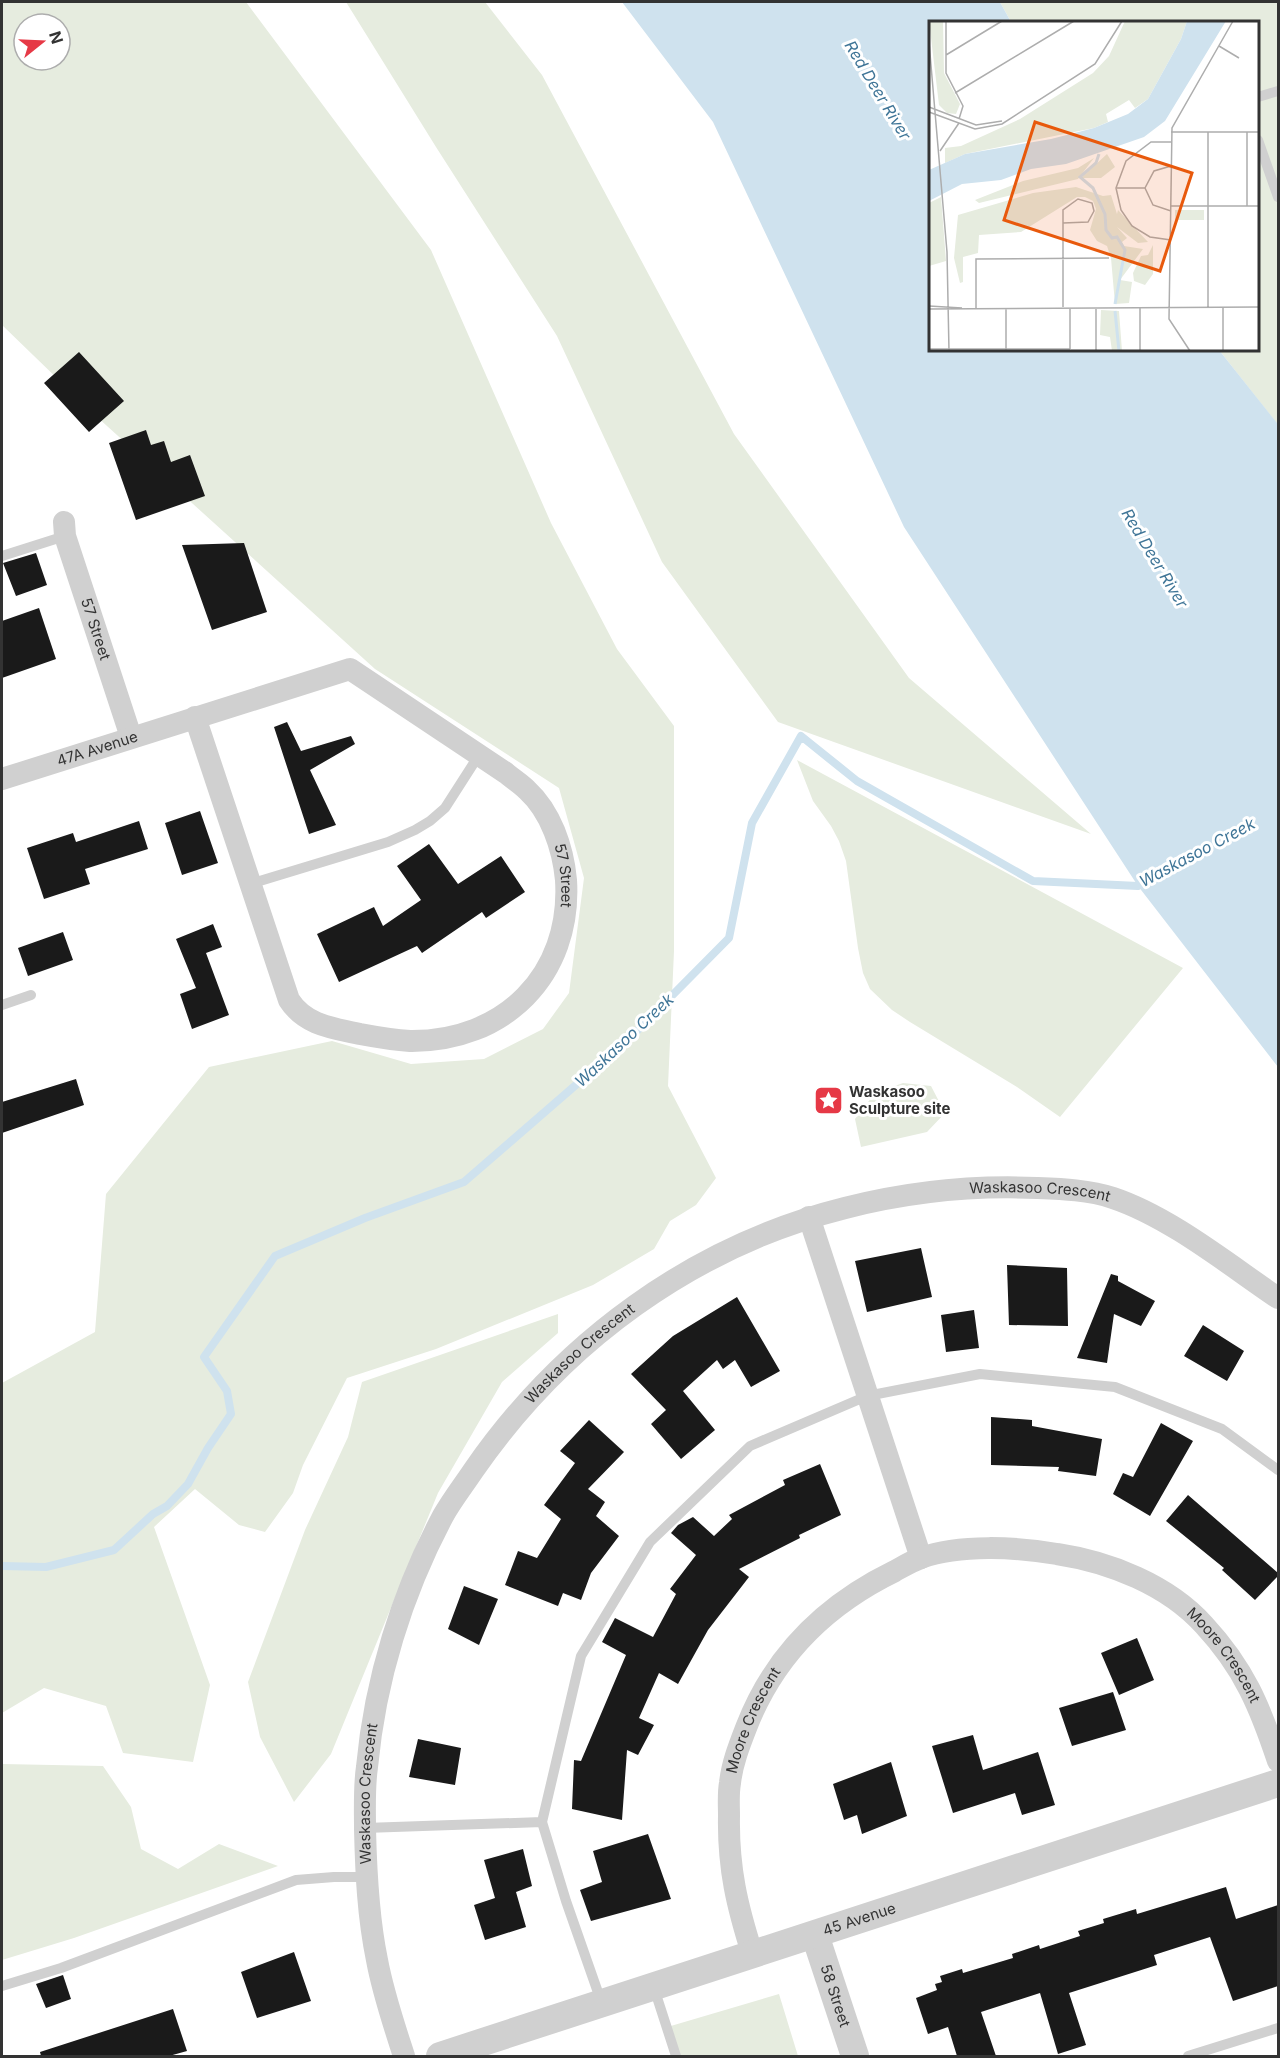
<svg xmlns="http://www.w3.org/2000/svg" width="1280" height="2058" viewBox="0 0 1280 2058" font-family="Inter,sans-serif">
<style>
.green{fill:#e6ecdf;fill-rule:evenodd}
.water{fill:#cfe2ee}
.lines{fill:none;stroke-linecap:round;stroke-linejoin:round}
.stream{stroke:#cfe2ee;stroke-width:8}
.building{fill:#1a1a1a}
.service{stroke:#d0d0d0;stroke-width:10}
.minor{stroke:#d0d0d0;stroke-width:22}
.tertiary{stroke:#d0d0d0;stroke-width:28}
.labels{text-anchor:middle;stroke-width:6;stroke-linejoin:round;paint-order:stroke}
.street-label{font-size:15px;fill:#333;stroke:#fff}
.poi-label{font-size:15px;font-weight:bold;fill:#333;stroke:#fff;text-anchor:start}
.water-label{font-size:16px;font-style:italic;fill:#3f7597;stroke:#fff}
.inset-river{fill:none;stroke:#cfe2ee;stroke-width:3}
.inset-road{fill:none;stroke:#adadad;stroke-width:1.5}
.view{fill:#e8590c;fill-opacity:0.15;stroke:#e8590c;stroke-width:3}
.inset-edge{fill:none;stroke:#333;stroke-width:3}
</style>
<rect width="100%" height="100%" fill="#fff"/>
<path class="green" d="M2,2h244l185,248 120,273 66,126 57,77v225l-6,135 48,92 -20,27 -26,16 -16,28 -61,36 -157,64 -89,29 -44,87 -10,28 -28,39 -26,-7 -44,-36 -41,38 56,158 -17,77 -70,-9 -17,-47 -62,-18 -42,25v-330l93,-51 11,-138 103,-127 123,-26 79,23 73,-5 59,-30 26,-36 15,-115 -25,-90 -184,-119 -279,-253 -94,-91zM24,24h36v36h-36z
M346,2h139l57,73 192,359 175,244 182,156 -313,-112 -116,-160 -105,-226 -121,-189z
M1000,2h278v423l-59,-75h39v-328h-247z
M797,760l386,208 -123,149 -43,-30 -107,-65 -18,-12 -22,-21 -7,-16 -5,-25 -12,-87 -7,-20 -8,-15 -18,-25z
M903,1083l28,3 14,27 -18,19 -66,15 -6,-28 20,-26z
M558,1314v19l-56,49 -64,111 -107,261 -37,48 -34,-65 -12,-55 57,-152 43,-93 14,-55z
M2,1764l101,2 28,41 10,42 37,20 41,-25 59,22 -204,72 -72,22z
M779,1994l19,62h-125l-9,-28z"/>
<path class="water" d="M622,2h378l11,20h-81v328h289l58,73 1,644 -140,-181 -234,-359 -191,-405z"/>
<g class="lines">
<path class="stream" d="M2,1566l44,1 68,-17 39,-36 14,-8 21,-22 20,-36 23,-34 -4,-23 -23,-34 71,-101 90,-38 99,-36 166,-144 99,-100 23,-115 49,-87 56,45 176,100 105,5 9,-5"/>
</g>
<path class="building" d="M79,352l45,49 -35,31 -45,-49z
M146,430l5,15 13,-4 7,21 19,-7 15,41 -69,24 -27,-77z
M244,543l23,69 -55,18 -30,-85z
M36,553l11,32 -31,11 -13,-33z
M39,608l17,51 -54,19v-57z
M287,722l14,29 50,-15 4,8 -45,26 26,55 -27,9 -35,-107z
M200,811l18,52 -36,12 -17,-52z
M139,821l9,28 -63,20 5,15 -46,15 -17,-51 46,-15 3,9z
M429,844l29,40 43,-28 24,36 -39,26 -4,-6 -60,41 -5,-7 -78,36 -22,-48 57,-27 9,19 38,-26 -24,-34z
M213,924l9,23 -16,6 23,62 -37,14 -12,-35 16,-6 -20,-49z
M63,932l10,28 -45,16 -10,-28z
M76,1079l8,26 -82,28v-31z
M921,1248l11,49 -65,15 -12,-51z
M1007,1265l60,3 1,58 -59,-1z
M1111,1274l7,2v5l37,20 -14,25 -27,-12 -7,49 -30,-5z
M737,1297l43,74 -29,16 -16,-27 -12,9 -6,-9 -34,31 32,39 -34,29 -30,-35 15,-14 -35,-36 42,-38z
M974,1310l5,38 -33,4 -5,-37z
M1203,1325l41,26 -17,30 -43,-25z
M991,1417l41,3v6l70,13 -6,37 -38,-5 1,-4 -68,-2z
M589,1420l35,32 -36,37 17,13 -9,14 23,20 -28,37 -10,27 -18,-7 -5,13 -53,-21 13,-34 19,7 24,-39 -17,-14 31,-42 -15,-12z
M1161,1423l32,18 -43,75 -37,-22 10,-21 10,4z
M820,1464l21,51 -42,20 1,3 -61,31 10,8 -41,53 -30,54 -19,-11 -20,45 15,7 -16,30 -11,-5 -5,70 -50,-11 2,-49 7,1 45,-106 -24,-13 13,-24 38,19 23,-43 -6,-5 26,-34 -25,-22 7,-8 15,-8 21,19 18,-17 -3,-4 56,-30 -2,-5z
M1188,1495l90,78v3l-23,24 -33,-30 2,-2 -58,-47z
M464,1586l34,13 -19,46 -31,-16z
M1137,1638l17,42 -35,15 -18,-42z
M1113,1692l13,38 -54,16 -13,-38z
M973,1735l10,35 55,-18 17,53 -33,10 -7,-22 -62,20 -21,-67z
M418,1739l43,9 -6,37 -46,-8z
M891,1762l16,54 -45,18 -5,-19 -13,5 -11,-36z
M648,1834l23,65 -80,22 -11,-31 22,-8 -9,-31z
M523,1849l9,37 -16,6 10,35 -41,13 -11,-35 21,-7 -11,-38z
M1226,1887l10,32 42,-14v81l-45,15 -23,-64 -56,18 3,10 -88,28 17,52 -28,9 -18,-61 -59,19 15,44h-39l-9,-29 -20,7 -12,-36 21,-8 -2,-6 7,-2 -2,-6 22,-7 1,4 50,-15 -1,-4 27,-9 1,4 40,-13 -2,-5 26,-8 -1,-4 33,-10 1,5z
M294,1952l17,49 -54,17 -16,-46z
M63,1975l8,24 -25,9 -10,-24z
M173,2009l14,42 -18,5h-128l-1,-4z"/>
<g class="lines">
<path class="service" d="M1258,97l20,-6
M1258,140l20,57
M2,556l63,-20
M250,884l138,-42 27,-12 15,-9 15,-13 34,-53
M2,1005l29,-10
M365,1828l177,-6
M2,1986l59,-18 235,-88 38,-3h32
M654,1988l22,68
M601,2001l-35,-100 -24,-79 39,-166 69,-114 100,-96 117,-50 113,-22 135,13 107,42 56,41
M1188,2056l90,-28"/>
<g class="minor">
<path id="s1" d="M64,522l1,14 66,201"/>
<path id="s2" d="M2,779l348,-110 156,104c7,6 15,11 21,17 24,22 36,58 39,90 6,95 -62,162 -156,161 -17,-1 -34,-4 -50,-7 -28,-6 -55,-9 -71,-34l-94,-283"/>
<path d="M809,1217l112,341"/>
<path id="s3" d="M753,1956c-16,-50 -25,-88 -24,-140 0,-11 -1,-22 1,-33 2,-19 9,-37 16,-55 28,-73 79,-123 149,-157 9,-5 17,-10 26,-13 38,-14 97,-11 136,-4 53,8 111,31 147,71 40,43 56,82 74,136"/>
<path id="s4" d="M404,2056c-10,-31 -21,-63 -27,-96 -9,-43 -11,-88 -12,-131 0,-21 -1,-42 2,-62 8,-87 35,-174 76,-251 9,-16 20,-30 30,-45 89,-129 220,-225 372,-263 63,-16 126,-23 192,-20 25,1 52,2 76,10 57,19 116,67 165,100"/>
</g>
<g class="tertiary">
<path id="s5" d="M815,1935l40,121"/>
<path id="s6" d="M440,2056l838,-273"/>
</g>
</g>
<defs>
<symbol id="sight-square" viewBox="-11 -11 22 22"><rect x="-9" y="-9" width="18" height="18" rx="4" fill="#e63946" stroke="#fff"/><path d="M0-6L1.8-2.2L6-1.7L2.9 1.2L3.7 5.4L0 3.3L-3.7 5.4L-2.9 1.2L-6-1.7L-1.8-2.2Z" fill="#fff"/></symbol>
</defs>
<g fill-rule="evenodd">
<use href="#sight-square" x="812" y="1084" width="33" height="33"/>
</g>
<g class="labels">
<g class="street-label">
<text dy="5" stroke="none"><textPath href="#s1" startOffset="112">57 Street</textPath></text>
<text dy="5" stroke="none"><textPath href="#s2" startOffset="100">47A Avenue</textPath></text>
<text dy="5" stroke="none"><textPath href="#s2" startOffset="675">57 Street</textPath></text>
<text dy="5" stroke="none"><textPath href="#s4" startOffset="1274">Waskasoo Crescent</textPath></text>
<text dy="5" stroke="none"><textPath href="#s4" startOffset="771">Waskasoo Crescent</textPath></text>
<text dy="5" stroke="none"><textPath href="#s3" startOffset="824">Moore Crescent</textPath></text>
<text dy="5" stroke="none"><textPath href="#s3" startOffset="243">Moore Crescent</textPath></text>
<text dy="5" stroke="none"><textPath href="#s4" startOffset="267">Waskasoo Crescent</textPath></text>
<text dy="5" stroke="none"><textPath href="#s6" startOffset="441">45 Avenue</textPath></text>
<text dy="5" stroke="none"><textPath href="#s5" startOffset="64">58 Street</textPath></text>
</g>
<g class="poi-label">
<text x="849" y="1097">Waskasoo<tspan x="849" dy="17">Sculpture site</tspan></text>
</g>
<g class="water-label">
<text transform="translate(878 90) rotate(59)" y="6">Red Deer River</text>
<text transform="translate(1155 558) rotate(59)" y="6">Red Deer River</text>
<text transform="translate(1197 852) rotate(-28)" y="6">Waskasoo Creek</text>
<text transform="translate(624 1040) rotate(-43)" y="6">Waskasoo Creek</text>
</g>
</g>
<g transform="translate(929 21)">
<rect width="330" height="330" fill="#fff"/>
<path d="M0,0h14l1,52 16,31 -4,10 -9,-1 -8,-8zM196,0h62l-6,18 -33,60 -13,9 -6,-8 -23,14 2,8 -14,6 -129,26 -20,9v-15l16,-2 59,-27 73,-46 16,-17zM178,133l8,13 -14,11h-20zM165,137l-16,21 -99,24 -4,-3 48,-19 55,-13zM147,166l27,9 8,-1 6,19 1,-4 30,32 -10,1 -21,-16 10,11 -5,4 2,4 19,3 -23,31 12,2 -3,21 -14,1 -4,-46 -4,-12 -10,-5 -7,-11 6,-21 -3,-8 -8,-4h-8l-56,35 -42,3 -1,18 -15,4v25l-3,1 -6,-25 4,-43 75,-22zM12,176l5,64 -17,5v-63zM246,189h29v10h-29zM224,224v29l-8,11 -11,-4 -1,-8 8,-17 7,-1zM172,289l18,1 3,40h-10l-2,-14 -10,-2z" fill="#e6ecdf"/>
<path d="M258,0h39l-61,100 -21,16 -78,27 -35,5 -30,11 -39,4 -33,17v-31l36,-16 86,-15 43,-11 34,-14 20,-15 33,-60z" fill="#cfe2ee"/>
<path class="inset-river" d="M170,133l-3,9 -16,14 13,11 12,26 1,16 6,8 5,-1 8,13 -10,54M186,290l4,40"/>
<path class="inset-road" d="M17,0v52l17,33 -4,13M0,21l18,210 2,99M290,25l20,12M17,34l56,-34M26,72l119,-72M0,86l47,18 26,-4M0,91l46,17 27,-5 93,-60 27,-43M242,111h88M318,111v74M242,121h-20l-25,19 -10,27 5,22 11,16 18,11 21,3M11,130l19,-28M242,145l-17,5 -9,17 8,17 18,6M188,167h28M242,185h88M0,285l33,2M134,286v-97l15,-11 14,4 2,8 -6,11 -25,1M279,286v-175M294,286v44M47,287v-49l133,-1M0,288l330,-2M0,328h141M141,328v-41M77,330v-43M167,330v-43M211,330v-43M261,330l-21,-32 3,-191 61,-107"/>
<path class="view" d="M106,101l157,51 -32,98 -156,-51z"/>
<rect width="330" height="330" class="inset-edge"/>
</g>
<rect width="1280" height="2058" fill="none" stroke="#333333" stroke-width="6"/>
<g transform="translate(42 42) rotate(72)"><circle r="28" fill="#ffffff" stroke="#adadad" stroke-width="1.5"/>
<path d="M0-4.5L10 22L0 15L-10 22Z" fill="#e63946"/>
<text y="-9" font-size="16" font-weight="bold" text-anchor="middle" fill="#333333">N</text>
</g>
</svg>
